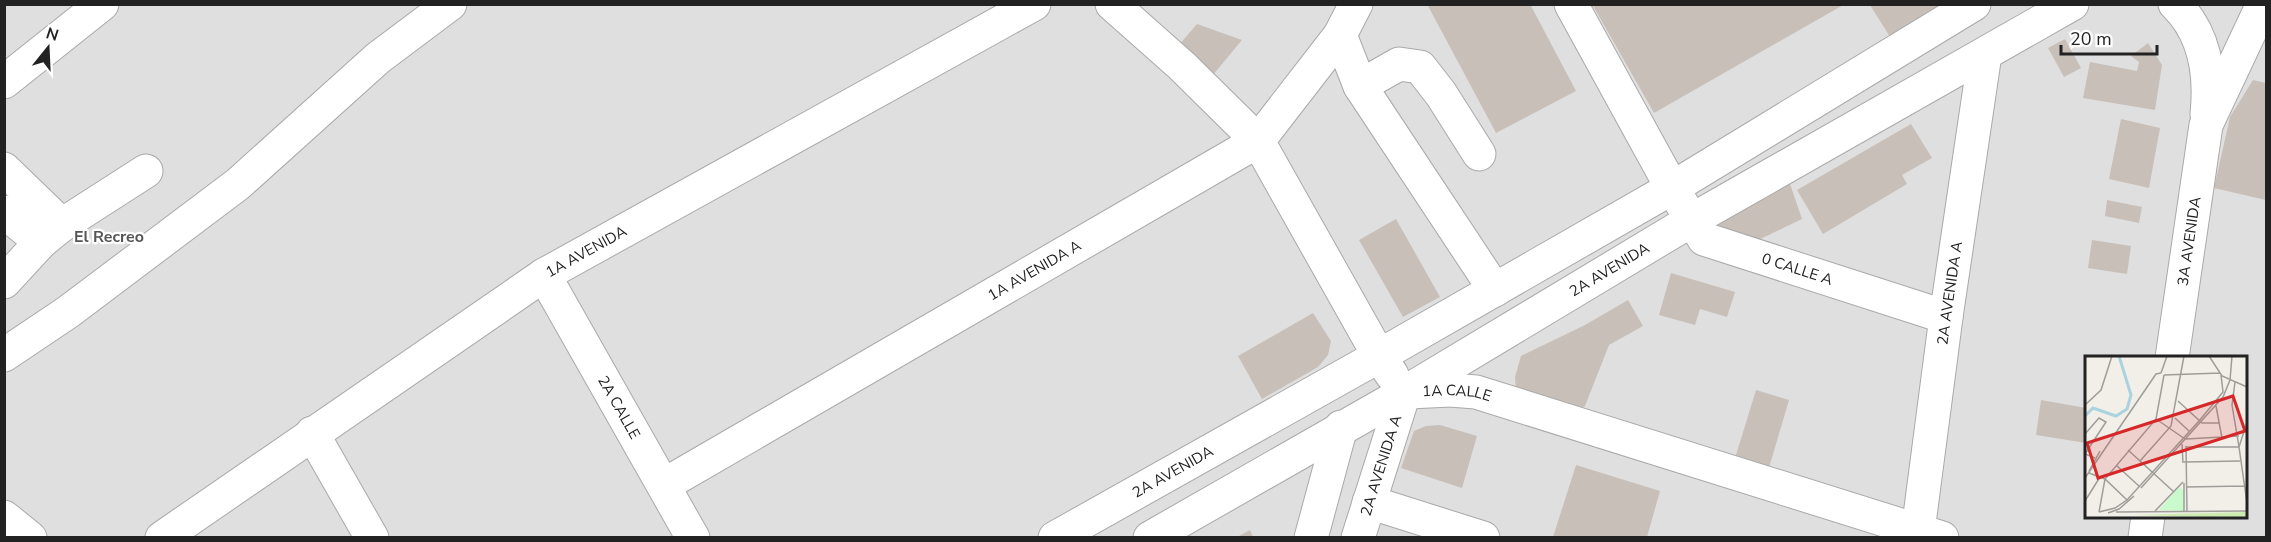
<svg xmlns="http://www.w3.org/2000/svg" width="2271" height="542" viewBox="0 0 2271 542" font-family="'Nunito Sans',sans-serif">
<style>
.residential{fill:#e0dfdf;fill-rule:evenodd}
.building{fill:#c7bfb8}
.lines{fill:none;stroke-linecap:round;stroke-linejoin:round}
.minor-casing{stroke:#a9a9a9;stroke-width:35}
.minor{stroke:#fff;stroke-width:33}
.labels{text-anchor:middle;stroke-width:4.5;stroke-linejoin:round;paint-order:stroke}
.street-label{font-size:15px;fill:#222;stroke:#fff}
.neighbourhood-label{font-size:16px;font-weight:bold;fill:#555;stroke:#fff}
.inset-river{fill:none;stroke:#aad3df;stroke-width:3}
.inset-road{fill:none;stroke:#9f9d99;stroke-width:1.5}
.view{fill:#d62828;fill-opacity:0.15;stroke:#d62828;stroke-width:3}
.inset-edge{fill:none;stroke:#222;stroke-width:3}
</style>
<rect width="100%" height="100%" fill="#f2efe9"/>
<path class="residential" d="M4,5h2262v532h-2261zM2086,358h160v158h-160z"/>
<path class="building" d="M1427,4h103l46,87 -80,42z
M1592,4h253l-191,109z
M1870,5h80l-58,35z
M1197,24l45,16 -35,42 -35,-29z
M2065,39l16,29 -17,9 -16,-29z
M2148,43l14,22 -7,45 -72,-12 7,-36 47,9 2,-9 -8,-6z
M2253,80l13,3v117l-52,-12 16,-71z
M2121,119l39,9 -11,60 -40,-9z
M1911,124l21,34 -30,17 5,9 -84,50 -26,-44z
M1788,178l14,41 -52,25 -39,-20z
M2107,200l35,7 -3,16 -34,-7z
M1396,219l44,78 -37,20 -44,-77z
M2092,240l39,6 -4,28 -39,-6z
M1671,273l64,19 -8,25 -27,-8 -5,16 -36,-10z
M1628,300l15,26 -34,19 -24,61 -22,12 -47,-26 -1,-15 6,-21 64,-31z
M1313,313l18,28 -3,14 -10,12 -56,32 -24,-43z
M1756,390l33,10 -23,78 -34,-10z
M2041,400l45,8v35l-50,-8z
M1440,425l37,11 -15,52 -61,-20 13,-37 12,-5z
M1576,465l84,26 -13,46h-94z
M1250,530l3,7h-16z"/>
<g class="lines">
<defs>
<g id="minor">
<path d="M1112,4l70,62 76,75 121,215 13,19"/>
<path id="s1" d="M1571,4l101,184 32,51 242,78"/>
<path d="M2175,4c30,29 36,71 32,110"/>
<path d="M1340,35l20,51 135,204"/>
<path d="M4,82l98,-78"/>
<path d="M1360,86l39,-22 21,3 21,27 38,60"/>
<path d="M4,169l58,56"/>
<path d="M4,212l37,30"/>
<path id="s2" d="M544,275l149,263"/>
<path d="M4,282l37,-40 21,-17 84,-54"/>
<path d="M4,355l64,-43 170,-128 140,-126 72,-54"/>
<path id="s3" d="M2172,358l34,-233 57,-121"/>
<path id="s4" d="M1409,392l41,-2 26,2 466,146"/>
<path d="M312,433l60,105"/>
<path id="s5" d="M664,485l594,-344 82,-106 16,-31"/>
<path d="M1369,502l114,36"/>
<path d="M4,517l26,21"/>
<path id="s6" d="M1918,531l28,-214 39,-263"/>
<path id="s7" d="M162,538l382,-263 490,-271"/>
<path id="s8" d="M1055,538l324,-182 293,-168 302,-184"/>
<path id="s9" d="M1150,538l254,-145 288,-173 380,-216"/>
<path d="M1311,538l30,-111"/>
<path id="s10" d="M1358,538l46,-145"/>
<path d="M2145,538l3,-22"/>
</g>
</defs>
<use href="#minor" class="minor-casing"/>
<use href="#minor" class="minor"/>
</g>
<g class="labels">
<g class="street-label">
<text dy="5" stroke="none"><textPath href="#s3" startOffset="118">3A AVENIDA</textPath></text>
<text dy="5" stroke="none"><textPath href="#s7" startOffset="512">1A AVENIDA</textPath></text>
<text dy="5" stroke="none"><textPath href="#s9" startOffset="532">2A AVENIDA</textPath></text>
<text dy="5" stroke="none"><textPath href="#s1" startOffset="368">0 CALLE A</textPath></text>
<text dy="5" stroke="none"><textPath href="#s5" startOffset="428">1A AVENIDA A</textPath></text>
<text dy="5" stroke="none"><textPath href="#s6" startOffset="240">2A AVENIDA A</textPath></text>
<text dy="5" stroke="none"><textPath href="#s4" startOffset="48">1A CALLE</textPath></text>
<text dy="5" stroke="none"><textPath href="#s2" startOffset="152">2A CALLE</textPath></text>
<text dy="5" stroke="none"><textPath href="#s10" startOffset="76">2A AVENIDA A</textPath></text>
<text dy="5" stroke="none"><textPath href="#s8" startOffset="135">2A AVENIDA</textPath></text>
</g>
<g class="neighbourhood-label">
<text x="109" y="242">El Recreo</text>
</g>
</g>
<g transform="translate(2085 356)">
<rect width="162" height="162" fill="#f2efe9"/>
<path d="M161,156v6l-113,-3z" fill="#cdebb0"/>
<path d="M94,131l5,4v20l-25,-1z" fill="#c8facc"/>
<path class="inset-river" d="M0,60l8,-8 23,8 11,-7 4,-14 -12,-39"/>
<path class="inset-road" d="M124,0l13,20 25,11M76,17l6,-17M79,19l56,-2M145,24l2,-24M93,45l24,22h17M0,49l16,-15 11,-34M131,50l6,32M90,62l14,13M71,63l29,20M162,66l-8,25 8,56M0,78l14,-16 7,4 -21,32 10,4M101,83l53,-3M97,88l1,19M101,90l1,66M101,91h53l-7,-42 3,-23M43,94l46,42M55,105l31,-35 13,-70M99,106l56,-1M31,109l24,22M4,115l11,-20M4,117l16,6 22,21M0,122l71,-104 5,-1M99,127v29M101,131l58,-1M56,132l82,-91 7,-17M0,145l15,-24M70,155l28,-29M14,156l16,-4 12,-8 72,-79 24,-29 -2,-17M14,156l6,-33 51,-60 8,-44M31,156l131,-1M23,157l11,-4 15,-13"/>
<path class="view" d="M148,40l12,35 -147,47 -11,-35z"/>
<rect width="162" height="162" class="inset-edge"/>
</g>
<rect width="2271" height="542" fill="none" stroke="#222222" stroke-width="12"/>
<g transform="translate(48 48) rotate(18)" stroke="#ffffff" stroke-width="4.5" paint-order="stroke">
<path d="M0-4.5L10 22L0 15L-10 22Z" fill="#222222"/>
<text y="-9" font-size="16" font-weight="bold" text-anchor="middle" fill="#222222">N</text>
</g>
<path d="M2061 45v9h96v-9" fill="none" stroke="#222222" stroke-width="3"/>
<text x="2070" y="45" font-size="18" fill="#222222" stroke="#ffffff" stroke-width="4.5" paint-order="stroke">20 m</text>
</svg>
